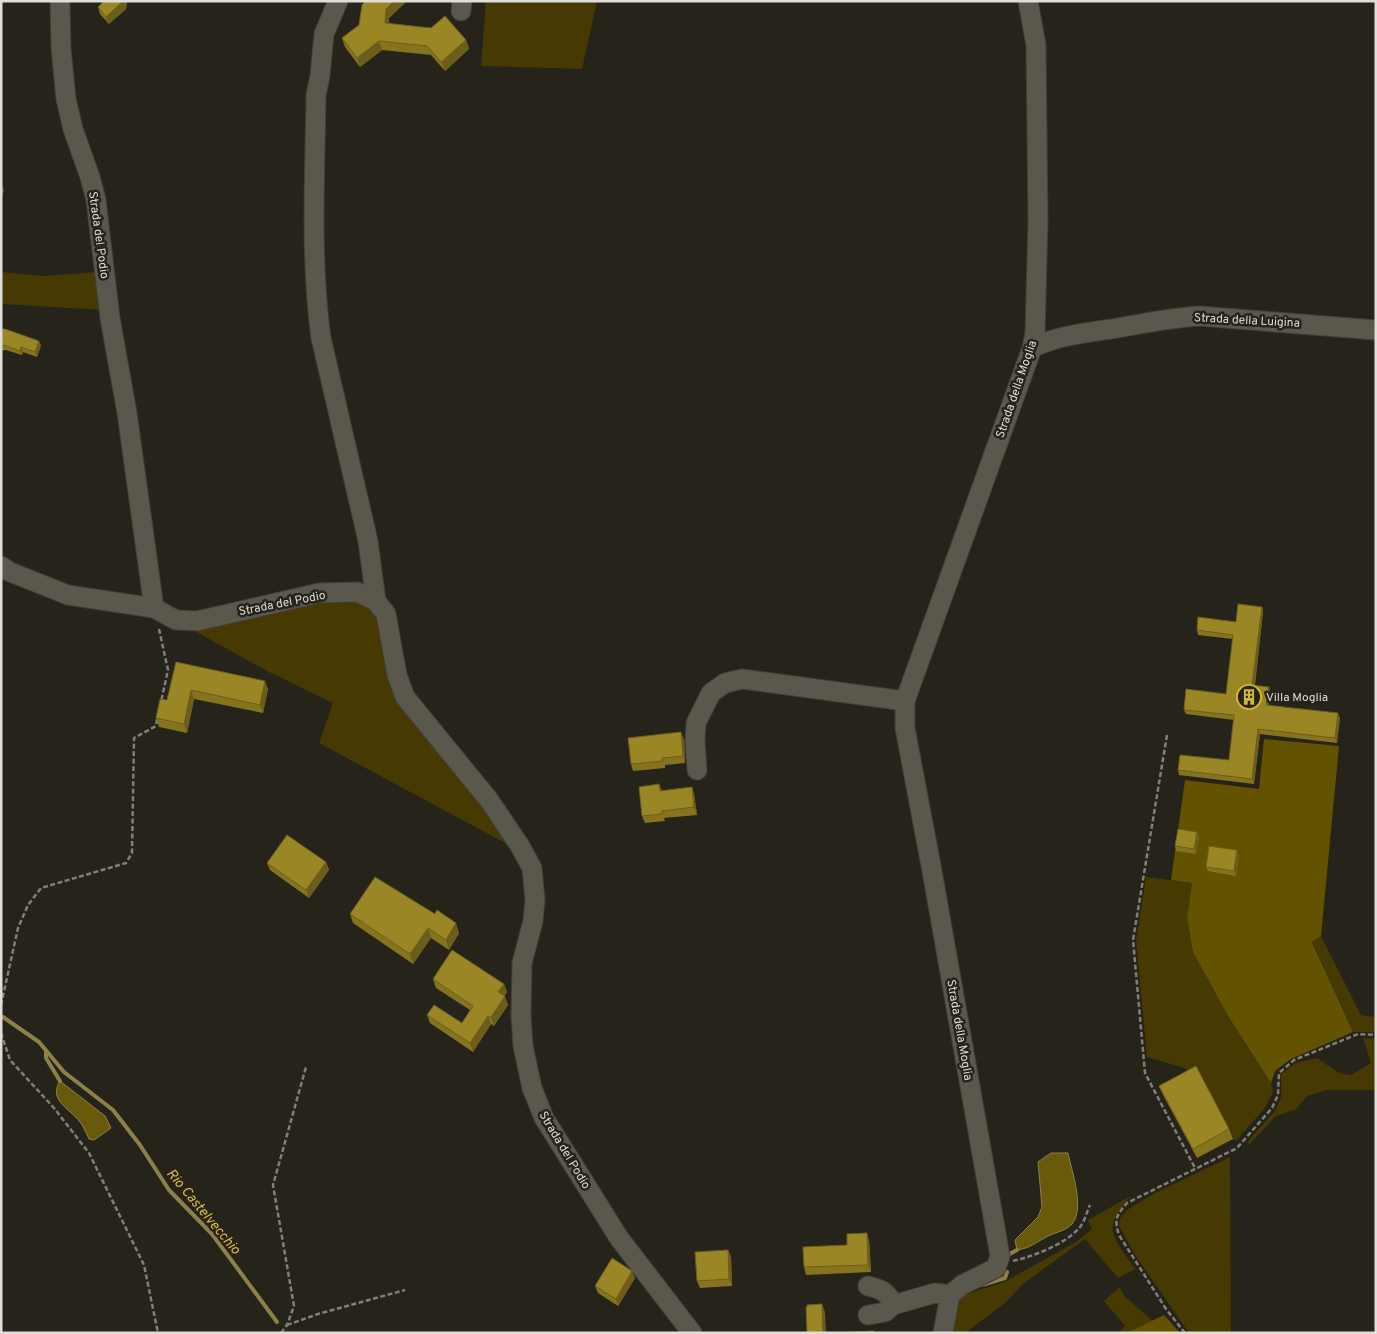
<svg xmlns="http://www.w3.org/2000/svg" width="1377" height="1334" viewBox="0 0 1377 1334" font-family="Overpass,sans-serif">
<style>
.green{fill:#463a02}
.forest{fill:#635200}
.water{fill:#69590b;stroke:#8c8148}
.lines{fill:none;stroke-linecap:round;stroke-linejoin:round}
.stream{stroke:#8c8148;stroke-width:4}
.minor-casing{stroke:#413f38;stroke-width:21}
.path{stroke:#817f78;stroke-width:2.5;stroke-dasharray:5 2.5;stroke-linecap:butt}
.minor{stroke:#5a574c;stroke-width:19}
.wall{fill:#857320}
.shaded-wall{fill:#6c5e1a}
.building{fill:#9b8625;stroke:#6c5e1a}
.labels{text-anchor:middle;stroke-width:5;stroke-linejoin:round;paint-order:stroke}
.street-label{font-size:12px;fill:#dfded8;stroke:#26231a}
.poi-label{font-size:12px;fill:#dfded8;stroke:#26231a;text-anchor:start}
.water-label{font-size:14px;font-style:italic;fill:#dcbf40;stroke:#26231a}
</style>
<rect width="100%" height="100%" fill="#26231a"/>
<path class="green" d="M486,1h111l-15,68 -101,-3z
M1,272l43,4 54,-4 6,38 -103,-6z
M341,596l36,13 12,58 98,134 22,44 -190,-102 14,-40 -66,-32 -72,-40 10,-6z
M1146,877l47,6 -6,35 6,34 35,64 43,67 2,9 -9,17 -28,32 -3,-2 -34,-63 -15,-8 -37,-11 -11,-116z
M1321,936l40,79 15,2v15h-23l-41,-91z
M1363,1038l12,1 1,51h-49l-20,6 -11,13 -20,7 -27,29 -1,-4 27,-30 6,-14v-23l15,-11 21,-5 22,15 12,2 20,-12z
M1230,1157l1,176h-42l-54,-78 -16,-29 1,-8 7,-8 28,-17z
M1131,1196c-31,34 -18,39 4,73l-17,9 -33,-39 -61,44 -19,20 -40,30h-14l3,-24 10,-14 40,-13 72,-40 16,-13 -4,-9z
M1120,1287l4,9 29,25 -25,12h-10l7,-7 -21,-25z"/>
<path class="forest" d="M1264,739l75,7 -18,190 -9,6 41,90 -62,27 -16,12 -4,12 -43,-67 -35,-64 -6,-34 5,-35 -21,-3 14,-100 74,9z
M1164,1315l16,18h-52l3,-2z"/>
<path class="water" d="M60,1081l45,35 6,12 -17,12 -5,-1c-3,-6 -5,-12 -9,-17 -11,-14 -32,-22 -20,-41z
M1051,1153h17c4,19 17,56 4,71 -5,6 -17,9 -24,12 -11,6 -20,13 -31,14l-2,-10 23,-23 4,-10 -4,-45z"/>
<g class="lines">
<path class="stream" d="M3,1017l36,25 25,30 49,38 27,35 29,45 43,44 65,88
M46,1050v8l14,23
M1006,1256l11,-6
M982,1285l23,-7 2,-6"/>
<defs>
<path id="minor" d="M60,1l1,47 5,51 7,30 17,48 6,23 14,118 17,95 27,195 22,12 21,1 122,-28 38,-1 19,9 10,13 11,61 8,22 84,103 31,46 12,22 3,32 -2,21 -11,42 -1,53 2,30 9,42 12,30 75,120 73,95
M338,1l-14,33 -4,42 -4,19c-1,80 -6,163 5,243l47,203 8,60
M461,11l1,-10
M1032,348c25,-12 52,-15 79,-19 29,-5 58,-11 88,-13l177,14
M1,566l9,6 58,23 86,13
M697,770l-2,-29 1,-18 15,-30 14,-10 17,-4 163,22
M868,1286c13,3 20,6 25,19l-8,7 -17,3
M893,1305l42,-12 15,2
M943,1333l7,-38 12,-10 34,-17 4,-12 -68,-385 -27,-143v-27l127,-353 3,-15 3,-112 -2,-176 -8,-44"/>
</defs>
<use href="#minor" class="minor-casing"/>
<path class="path" d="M159,629l9,41 -7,32
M1167,735l-34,205 12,133 50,95
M1,1005l17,-77 10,-23 13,-17 85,-25 6,-10 2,-115 22,-12 1,-7
M1,1033l9,27 44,48 35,45 55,112 14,68
M1013,1261c21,-5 53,-17 67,-34 5,-6 7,-16 10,-22
M287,1325l31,-11 87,-24
M281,1333l6,-8 7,-19 -21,-121 33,-118
M1185,1333l-19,-24 -47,-74c-5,-16 -3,-19 8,-32l110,-55 35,-40 6,-13 1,-22 15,-13 64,-26 18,1"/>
<use href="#minor" class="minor"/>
</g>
<path class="wall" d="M102,1h25l-1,8 -17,15 -9,-10 -2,-7 5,-5z
M365,1h42l-18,17v6l77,16 3,9 -24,22 -14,-16 -49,-5 -22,17 -15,-20 -3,-9 17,-13z
M1,329l40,16 -4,12 -14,-5 -1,3 -16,-5 -5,1z
M1262,607l1,5 -8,73 15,6 -1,14 71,13 -3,25 -77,-9 -6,50 -75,-9 -1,-5 51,-10 5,-40 -48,-6 -2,-4 42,-16 7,-55 -35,-4 -1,-5 39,-8z
M176,662l92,27 -5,24 -69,-14 -7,34 -28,-6 -3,-9 11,-18z
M684,739l1,24 -20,2v3l-32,3 -2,-7z
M659,784l3,7 30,-4 2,7 3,21 -33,3 1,3 -20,2 -3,-7z
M1197,832l2,5 -3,17 -20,-3 -1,-5z
M1239,855l-3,21 -28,-5 -2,-4z
M326,862l3,8 -20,28 -39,-28 -3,-7z
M350,914h85l24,19 -10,17 -18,-12 -18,26 -60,-41z
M433,979l71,5 3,8 -3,4 4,9 -14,21 -3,-2 -18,28 -43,-29 -3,-8 35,8 8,-13 -34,-22z
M1159,1086l70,43 4,10 -36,19 -34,-63z
M869,1240l2,32 -65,3 -2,-8 43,-22z
M728,1250l3,7 1,29 -32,2 -3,-7z
M635,1278l-17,28 -20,-13 -3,-7z"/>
<path class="shaded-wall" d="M123,1h4l-1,8 -17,15 -3,-7z
M394,1h13l-18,17 -1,15 -3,-10 1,-14z
M466,40l3,9 -24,22 -4,-9z
M379,41l3,9 -22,17 -3,-9z
M1,181l3,9 -3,10z
M39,341l2,4 -4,12 -2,-5z
M21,347l2,5 -1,3 -2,-4z
M1262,607l1,5 -9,78 -2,-5z
M265,681l3,8 -5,24 -3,-8z
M1269,687l1,4 -2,19 -2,-5z
M191,690l3,9 -7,34 -3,-9z
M1338,713l2,5 -3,25 -2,-5z
M1258,729l2,5 -6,50 -2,-5z
M681,732l3,7 1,24 -2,-7z
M692,787l2,7 3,21 -3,-8z
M1197,832l2,5 -3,17 -2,-5z
M1237,850l2,5 -3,21 -2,-5z
M326,862l3,8 -20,28 -3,-8z
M456,923l3,10 -10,17 -3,-10z
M428,928l3,10 -18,26 -3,-10z
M504,984l3,8 -6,8 -3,-8z
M505,996l3,9 -14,21 -3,-9z
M488,1016l3,8 -18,28 -3,-9z
M867,1233l2,7 2,32 -3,-7z
M728,1250l3,7 1,29 -3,-7z
M632,1271l3,7 -17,28 -2,-7z
M822,1304l3,8 1,21h-3z"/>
<path class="building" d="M104,1h19l-17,16 -8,-10z
M365,1h29l-8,8 -1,14 46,5 14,-12 21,24 -25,22 -14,-16 -48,-5 -22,17 -15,-20 17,-13 3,-20z
M1,329h4l34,12 -4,11 -14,-5 -1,4 -16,-6 -3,1z
M1238,604l24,3 -10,78 17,2 -3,18 72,8 -3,25 -77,-9 -6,50 -74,-9 2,-15 49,5 5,-45 -50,-5 2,-21 40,5 7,-59 -36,-5 1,-13 38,5z
M176,662l89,19 -5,24 -69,-15 -7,34 -28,-6 4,-19 7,1z
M681,732l2,24 -21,2 1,3 -32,3 -3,-26z
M659,784l1,7 32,-4 2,20 -32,4v3l-20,2 -3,-29z
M1178,829l19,3 -3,17 -19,-3z
M287,835l39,27 -20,28 -39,-27z
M1209,846l28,4 -3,21 -28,-4z
M375,877l60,37 2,-4 19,13 -10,17 -18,-12 -18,26 -60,-40z
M452,950l52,34 -6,8 7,4 -14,21 -3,-1 -18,27 -43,-28 7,-10 28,18 11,-17 -40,-27z
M1196,1066l33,63 -36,20 -34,-63z
M867,1233l1,32 -64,2 -1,-20 44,-2v-11z
M728,1250l1,29 -32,2 -2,-29z
M612,1258l20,13 -16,28 -21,-13z
M822,1304l1,29h-16l-1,-26h1v-2z
M874,1331v2h-40z"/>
<defs>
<symbol id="building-ring" viewBox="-11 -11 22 22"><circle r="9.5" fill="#26231a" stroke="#d3b635" stroke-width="1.5"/><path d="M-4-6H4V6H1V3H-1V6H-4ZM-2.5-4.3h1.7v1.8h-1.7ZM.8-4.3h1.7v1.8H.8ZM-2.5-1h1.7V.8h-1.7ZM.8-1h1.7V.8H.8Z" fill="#d3b635"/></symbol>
</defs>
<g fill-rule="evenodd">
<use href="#building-ring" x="1235" y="683" width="28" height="28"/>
</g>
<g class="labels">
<g class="street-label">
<text transform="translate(99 235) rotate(82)" y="4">Strada del Podio</text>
<text transform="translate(1247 320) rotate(3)" y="4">Strada della Luigina</text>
<text transform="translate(1016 389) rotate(-71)" y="4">Strada della Moglia</text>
<text transform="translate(282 603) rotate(-11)" y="4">Strada del Podio</text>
<text transform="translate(960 1030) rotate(80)" y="4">Strada della Moglia</text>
<text transform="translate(565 1150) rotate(59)" y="4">Strada del Podio</text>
</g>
<g class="poi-label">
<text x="1266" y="701">Villa Moglia</text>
</g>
<g class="water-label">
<text transform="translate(204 1211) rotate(50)" y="5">Rio Castelvecchio</text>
</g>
</g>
<rect width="1377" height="1334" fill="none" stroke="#dfded8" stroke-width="5"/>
</svg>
